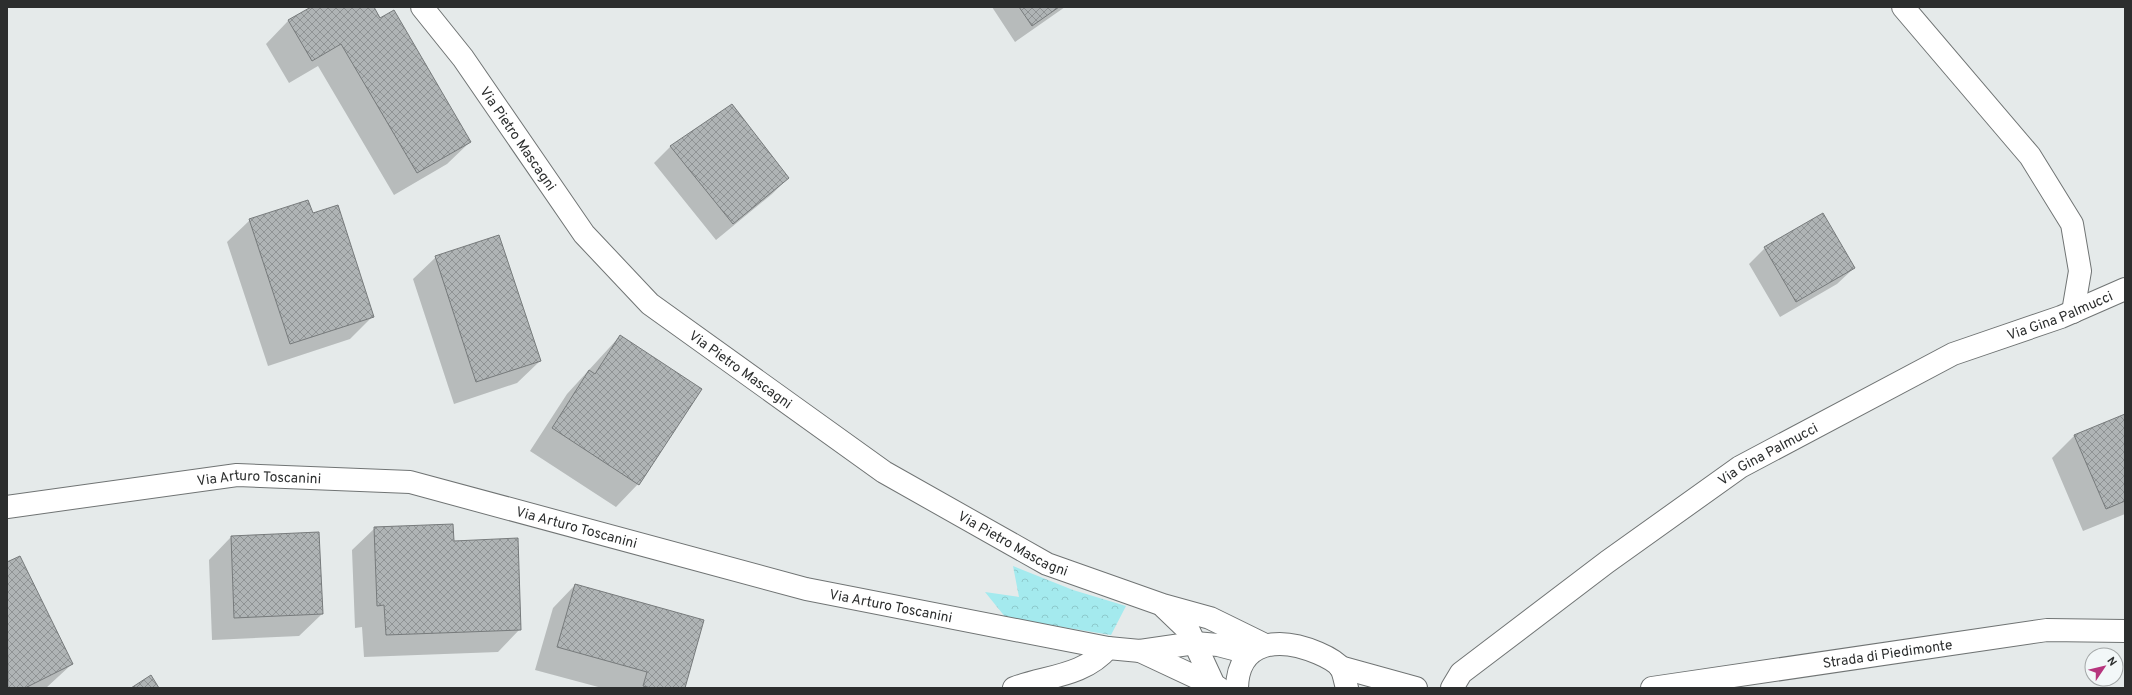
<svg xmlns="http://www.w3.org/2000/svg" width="2132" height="695" viewBox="0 0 2132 695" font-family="Overpass,sans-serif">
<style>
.forest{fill:url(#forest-crowns)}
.shadow{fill:#0003}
.building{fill:url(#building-cross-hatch);stroke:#777b7c}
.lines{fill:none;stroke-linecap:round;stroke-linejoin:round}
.minor-casing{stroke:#707474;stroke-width:24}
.minor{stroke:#fff;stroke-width:22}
.labels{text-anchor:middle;stroke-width:3;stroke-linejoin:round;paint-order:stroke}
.street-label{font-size:14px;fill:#2c2e2e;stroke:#f2f7f8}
</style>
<defs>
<pattern id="forest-crowns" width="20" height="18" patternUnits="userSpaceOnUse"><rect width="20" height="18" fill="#a4eaee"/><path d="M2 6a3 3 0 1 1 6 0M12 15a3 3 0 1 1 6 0" fill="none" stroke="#8dc9cc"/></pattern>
<pattern id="building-cross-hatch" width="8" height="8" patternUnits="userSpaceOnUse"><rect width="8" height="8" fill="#afb4b5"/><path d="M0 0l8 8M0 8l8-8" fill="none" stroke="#8f9394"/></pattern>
</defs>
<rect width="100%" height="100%" fill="#e5eaea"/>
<path class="forest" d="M1013,566l60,24 53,16 -15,29 -105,-17 -21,-26 34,5z"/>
<path class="shadow" d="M313,7h60l97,135 -23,22 -53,31 -76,-129 -29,17 -23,-39 22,-23z
M992,7h73l-50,35z
M732,105l56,73 -16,16 -56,46 -62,-77 16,-16z
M312,215l61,101 -23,23 -82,27 -41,-124 23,-22z
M1765,248l89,20 -17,16 -57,33 -31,-53z
M436,257l104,104 -23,22 -63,21 -41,-125z
M620,336l18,148 -22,23 -86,-56 37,-57z
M2125,415v99l-42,17 -31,-73 23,-23z
M375,528l78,14 67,87 -22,23 -134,5 -2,-30 -7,1 -3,-78z
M231,537l91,77 -23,22 -87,4 -3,-80z
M19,557l53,107 -26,24h-39v-125z
M575,585l109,103h-82l-67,-18 18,-62z"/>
<path class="building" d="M311,7h63l6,11 14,-8 77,132 -54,31 -76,-129 -29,17 -24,-41z
M1019,7h40l-27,19z
M732,104l57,74 -56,46 -63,-78z
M308,200l5,13 25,-8 36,112 -84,27 -41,-125z
M1823,213l32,55 -59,34 -32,-55z
M499,235l42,126 -65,21 -41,-126z
M620,335l82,54 -63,96 -87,-57 37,-58 6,4z
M2125,414v87l-19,8 -32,-74z
M453,524l1,17 64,-3 3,92 -135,5 -2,-30 -7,1 -3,-79z
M319,532l4,82 -89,4 -3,-82z
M20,556l53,108 -48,24h-17l-1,-126z
M575,584l129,36 -19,68h-34l-8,-2 4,-14 -90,-25z
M151,675l8,13h-28z"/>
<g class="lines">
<defs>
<g id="minor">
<path id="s1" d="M422,7l41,51 121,176 66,70 234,168 163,92 116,41 47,13 53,26"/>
<path d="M1903,7l127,149 42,68 8,47 -7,41"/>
<path id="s2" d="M7,507l230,-32 173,7 396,107 302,59 32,3 55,-8 23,2 31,8"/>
<path d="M1164,607l25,24 25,54"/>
<path d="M1140,651l79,37"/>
<path d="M1340,667l76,21"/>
<path d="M1014,688c33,-12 70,-12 94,-40"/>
<path d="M1237,688c1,-49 44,-51 81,-35 7,3 18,8 23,15 3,5 4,14 6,20"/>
<path id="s3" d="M1452,688l9,-15 146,-111 133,-95 213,-113 108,-37 64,-28"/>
<path id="s4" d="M1652,688l395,-58 78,1"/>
</g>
</defs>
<use href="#minor" class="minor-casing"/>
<use href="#minor" class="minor"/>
</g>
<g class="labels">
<g class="street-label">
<text dy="5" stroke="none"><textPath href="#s1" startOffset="163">Via Pietro Mascagni</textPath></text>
<text dy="5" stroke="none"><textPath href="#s3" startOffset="719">Via Gina Palmucci</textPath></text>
<text dy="5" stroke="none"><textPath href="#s1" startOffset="487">Via Pietro Mascagni</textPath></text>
<text dy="5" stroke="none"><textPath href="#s3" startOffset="395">Via Gina Palmucci</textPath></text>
<text dy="5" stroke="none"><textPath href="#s2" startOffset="254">Via Arturo Toscanini</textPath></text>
<text dy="5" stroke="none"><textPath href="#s2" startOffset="578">Via Arturo Toscanini</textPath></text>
<text dy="5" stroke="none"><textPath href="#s1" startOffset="811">Via Pietro Mascagni</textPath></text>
<text dy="5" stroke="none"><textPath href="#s2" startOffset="902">Via Arturo Toscanini</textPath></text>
<text dy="5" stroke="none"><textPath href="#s4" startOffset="238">Strada di Piedimonte</textPath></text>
</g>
</g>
<rect width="2132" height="695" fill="none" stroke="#2c2e2e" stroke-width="16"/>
<g transform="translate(2104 667) rotate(55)"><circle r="19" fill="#f2f7f8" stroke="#a3a7a7"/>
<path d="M0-3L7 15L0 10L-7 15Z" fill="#b7357e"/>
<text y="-6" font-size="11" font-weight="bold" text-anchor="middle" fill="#2c2e2e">N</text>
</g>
</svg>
